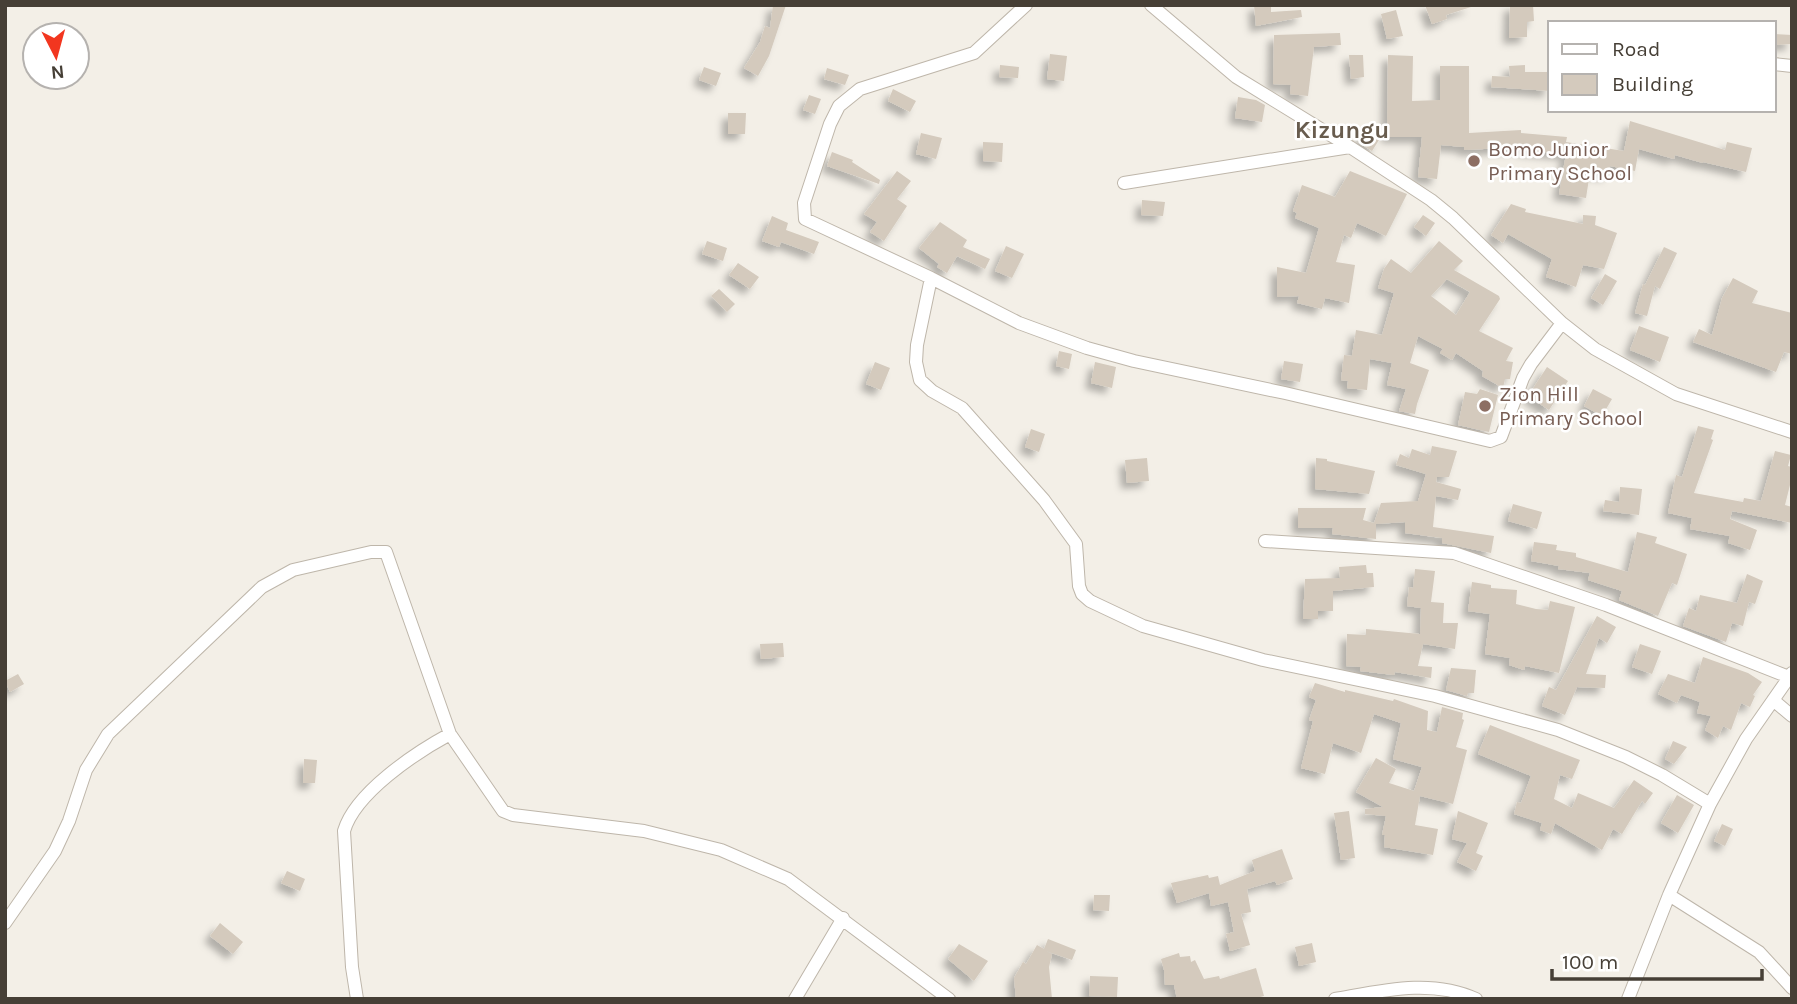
<svg xmlns="http://www.w3.org/2000/svg" width="1797" height="1004" viewBox="0 0 1797 1004" font-family="Karla,sans-serif">
<style>
.building{fill:#d4cabd;fill-rule:evenodd;filter:url(#shadow)}
.lines{fill:none;stroke-linecap:round;stroke-linejoin:round}
.minor-casing{stroke:#beb6aa;stroke-width:14}
.minor{stroke:#fff;stroke-width:12}
.education-dot{fill:#8d6e63;stroke:#fff;stroke-width:2.5}
.labels{text-anchor:middle;stroke-width:5;stroke-linejoin:round;paint-order:stroke}
.education-label{font-size:21px;fill:#785e54;stroke:#fff;text-anchor:start}
.quarter-label{font-size:24px;font-weight:bold;fill:#685c4e;stroke:#fff}
</style>
<defs>
<filter id="shadow"><feDropShadow dx="-6" dy="6" stdDeviation="3.5" flood-color="#0004"/></filter>
</defs>
<rect width="100%" height="100%" fill="#f3efe7"/>
<path class="building" d="M773,5h13l-17,51 -11,20 -14,-8 16,-26 5,-16 5,2z
M1254,5h17v7l30,-2 1,7 -46,9z
M1425,5h45l1,2 -25,8 1,4 -15,5z
M1510,5h23l1,16 -7,1v15l-18,1z
M1396,10l7,26 -16,3 -6,-25z
M1340,33l1,12 -27,2 -6,49 -18,-2 1,-9 -18,-1 1,-49z
M1774,34l18,1v9l-18,1z
M1050,54l17,2 -3,25 -17,-2z
M1349,55h14l1,22 -13,2z
M1388,55l25,1 -1,45 28,-1v-34h29v67l52,-3v3l46,4 -1,5 58,9 6,-30 95,29 2,-8 25,6 -6,24 -43,-10v1l-28,-8 -1,4 -35,-10 -4,22 -25,-5 -2,9 -18,-3 -4,26 -27,-4 7,-40 -44,-4 1,-3 -59,3v-3l-23,-2 -4,34 -19,-2 4,-40h-35z
M1000,65l19,2 -1,11 -19,-1z
M1525,65v7h25v19l-59,-4 1,-11 18,1 -1,-11z
M704,67l17,6 -5,13 -17,-6z
M827,68l22,7 -4,10 -21,-6z
M893,89l23,12 -6,11 -22,-11z
M809,95l12,4 -6,15 -12,-4z
M1238,97l18,3 9,5 -3,17 -27,-4z
M728,113h18l-1,21h-17z
M1365,132l14,8 -7,11 -14,-9z
M921,133l21,5 -6,21 -20,-5z
M983,142l20,1 -1,19 -19,-1z
M832,152l21,8 -1,2 28,18 -1,4 -52,-18z
M897,171l14,10 -14,18 10,7 -23,35 -14,-9 7,-10 -13,-8z
M1350,171l57,23 -21,42 -29,-13 -6,15 -7,-3 -8,27 19,3 -6,38 -24,-5 -3,11 -25,-6 2,-7 -22,1v-30l29,6 13,-45 -24,-10 2,-5 -4,-2 9,-26 33,12z
M1142,200l23,2 -2,14 -22,-1z
M1511,204l15,5 -1,3 58,12v-9l13,1 -1,9 22,8 -13,36 -21,-4 -7,22 -30,-10 6,-18 -44,-25 -5,9 -12,-8z
M1423,215l12,8 -9,13 -12,-9z
M772,216l16,7 -2,7 33,12 -5,12 -33,-12 -2,5 -17,-6z
M940,222l27,18 -4,7 27,12 -5,10 -28,-13 -10,17 -10,-6 2,-3 -20,-16z
M707,241l20,7 -4,13 -21,-7z
M1439,241l24,20 -9,9 45,26 1,3 -21,32 34,17 -7,13 7,1 -3,17h-5l-2,9 -21,-12 1,-5 -27,-18 -4,7 -12,-7 3,-4 -25,-13 -8,27 19,7 -12,34 -2,10 -16,-3 7,-22 -19,-4 5,-22 -22,-4 -3,31 -20,-2 1,-7 -7,-1 3,-25 8,1 4,-26 26,5 12,-42 -16,-5 6,-19 7,-10 20,14zM1447,279l23,13 -14,23 -25,-19z
M1006,246l18,8 -12,24 -17,-7z
M1664,247l13,6 -17,36 -5,-3 -8,30 -12,-3 8,-29 2,1z
M738,263l21,14 -9,12 -21,-14z
M1605,274l12,7 -14,24 -12,-7z
M1733,278l25,13 -6,12 40,10v41l-8,-2 -8,20 -83,-30 6,-13 13,6 10,-37z
M719,289l16,15 -8,8 -16,-16z
M1639,326l30,11 -9,25 -30,-12z
M1059,351l13,3 -3,15 -13,-3z
M1284,361l19,3 -3,18 -19,-3z
M875,362l15,6 -9,22 -15,-6z
M1095,362l21,5 -4,21 -21,-5z
M1547,367l21,14 -19,29 -21,-14z
M1480,389l18,6 -9,37 -31,-7 7,-33 12,2z
M1593,389l19,10 -10,17 -18,-10z
M1698,426l16,4 -3,9 2,1 -19,53 49,9 1,-4 17,3 14,-50 16,4 -3,11 4,1v10l-7,28 7,2v16l-60,-12 -2,8 27,11 -7,20 -22,-7 2,-7 -40,-7 2,-11 -24,-5 8,-38 6,2z
M1031,429l14,5 -6,18 -14,-5z
M1432,446l25,5 -8,26h-12l-1,5 25,7 -3,11 -22,-4 -3,31 61,9 -3,17 -49,-10v-5l-37,-5v-11l-29,2v15l-44,-5 1,-6h-35v-20h68l-3,12 11,3 7,-20 37,-2 8,-27 -30,-9 4,-11 9,4 3,-9 18,6z
M1147,458l2,23 -22,2 -2,-23z
M1316,458l11,1v2l48,10 -6,23 -54,-5z
M1620,487l22,2 -3,26 -36,-4 2,-11 14,2z
M1513,504l29,8 -5,17 -29,-8z
M1637,532l20,5 -2,6 32,11 -10,31 -5,-2 -14,33 -39,-16 3,-9 -34,-11 2,-7 -32,-4 1,-3 -28,-5 3,-19 23,3 -1,5 20,3v4l52,15z
M1366,565l1,8h6l1,14 -41,4v20h-15v8h-15l2,-40 35,-1 -1,-11z
M1415,569l20,2 -4,31 13,1 -1,20h15l-3,26 -32,-5 -5,22 14,1 -1,11 -36,-6 -1,3 -34,-4 1,-4 -15,-1 1,-32 19,1v-6l54,5 1,-26 -14,-2 2,-19 4,1z
M1747,574l16,7 -8,23 -6,-2 -6,24 -11,-3 -6,19 -43,-16 6,-18 7,3 4,-16 37,8z
M1472,582l19,3v3l26,2 -1,14 20,5 12,1 2,-9 25,6 -16,66 -34,-7 -1,4 -15,-5 1,-7 -25,-4 5,-40 -22,-3z
M1597,616l19,11 -9,16 -8,-5 -13,36 20,1 -1,13 -28,-1 -12,28 -23,-9 7,-19 7,3z
M783,643l1,14 -23,2 -1,-15z
M1640,644l21,7 -9,23 -20,-7z
M1703,657l45,16 14,9 -9,13 2,1 -5,11 -9,-4 -10,27 -8,-4 -5,12 -13,-8 6,-14 -14,-3 3,-11 -19,-7 -4,8 -19,-9 10,-20 27,9z
M1451,668l25,2 -2,23h-6l-1,3 -21,-6z
M18,674l6,10 -14,8 -5,-11z
M1315,683l30,9v-2l48,11 1,-2 34,12 -1,19 10,2 5,-25 21,6 -1,6 2,1 -8,27 11,3 -14,54 -33,-8 -5,29 23,4 -5,26 -49,-8 1,-12h-3l4,-19 -21,-2v-5l18,-2 -27,-15 20,-34 20,11 -7,14 25,8 8,-24 -29,-8 8,-36 -27,-9 -13,39 -28,-10 -8,31 -24,-6 12,-47 -4,-1 7,-20 -7,-3z
M1490,725l90,35 -8,19 -12,-4 -6,24 18,9 6,-15 36,15 20,-28 19,13 -8,11 -3,-3 -20,33 -9,-5 -11,21 -47,-27 -4,11 -11,-4 2,-7 -28,-9 3,-12 4,1 10,-27 -53,-22z
M1673,741l14,6 -13,17 -9,-5z
M304,759l13,1 -2,23h-12z
M1677,795l17,10 -16,28 -17,-10z
M1349,811l6,47 -14,2 -7,-47z
M1458,811l30,12 -12,30 7,3 -7,15 -19,-9 10,-19 -15,-4z
M1722,824l11,5 -8,17 -11,-5z
M1282,849l11,30 -16,6 -2,-4 -28,8 4,23 -10,2 9,31 -20,6 -4,-17 8,-2 -6,-30 -17,4 -2,-13 -32,10 -6,-20 37,-8 1,3 9,-2 2,9 35,-14 -3,-11z
M287,871l18,8 -5,12 -19,-8z
M1094,895h16l-1,16 -16,-1z
M220,923l23,19 -10,12 -23,-18z
M1048,939l28,11 -4,10 -26,-9 6,3 -3,13 3,32h-36l-2,-21 9,-16 3,2 11,-19 7,4z
M1312,943l4,19 -17,4 -4,-19z
M959,944l29,17 -14,20 -26,-22z
M1179,953l1,4 10,-1 1,6 4,-2 9,19 15,-3 1,3 36,-11 8,28 -12,3h-75l-3,-14h-9l-1,-15 -3,-11z
M1090,976l28,1 -1,20 -28,-1z"/>
<g class="lines">
<defs>
<path id="minor" d="M1026,5l-52,48 -114,36 -21,17 -9,18 -26,79 1,16 126,59 88,45 68,25 47,13 151,32 205,48 11,-4 22,-59 8,-14 31,-41 33,26 81,45 116,38
M1151,5l85,72 114,70 81,53 22,18 109,105
M1774,64l18,2
M1124,183l226,-36
M931,278l-14,67 -1,17 4,18 12,11 30,17 82,92 32,44 3,42 3,8 8,7 53,25 120,34 172,36 123,34 68,27 36,18 48,29
M1265,541l189,12 152,52 183,72
M1773,700l19,16
M1669,895l90,57 33,36
M5,923l50,-72 14,-30 17,-51 22,-36 154,-147 31,-17 78,-18h15l64,182
M357,999l-5,-32 -8,-136c11,-38 71,-78 106,-97l53,77 10,4 131,16 77,19 67,29 161,120
M795,999l48,-81
M1335,999c46,-8 96,-21 141,0
M1628,999l41,-104 41,-91 36,-65 46,-66"/>
</defs>
<use href="#minor" class="minor-casing"/>
<use href="#minor" class="minor"/>
</g>
<g class="education-dot">
<circle cx="1474" cy="161" r="7"/>
<circle cx="1485" cy="406" r="7"/>
</g>
<g class="labels">
<g class="education-label">
<text x="1488" y="156">Bomo Junior<tspan x="1488" dy="24">Primary School</tspan></text>
<text x="1499" y="401">Zion Hill<tspan x="1499" dy="24">Primary School</tspan></text>
</g>
<g class="quarter-label">
<text x="1342" y="138">Kizungu</text>
</g>
</g>
<rect width="1797" height="1004" fill="none" stroke="#463f36" stroke-width="14"/>
<rect x="1548" y="21" width="228" height="91" fill="#ffffff" stroke="#b5b2af" stroke-width="2"/>
<rect x="1562" y="44" width="35" height="10" fill="#ffffff" stroke="#b5b2af" stroke-width="2"/>
<text x="1612" y="56" font-size="21" fill="#463f36">Road</text>
<rect x="1562" y="74" width="35" height="21" fill="#d4cabd" stroke="#b5b2af" stroke-width="2"/>
<text x="1612" y="91" font-size="21" fill="#463f36">Building</text>
<g transform="translate(56 56) rotate(174)"><circle r="33" fill="#ffffff" stroke="#b5b2af" stroke-width="2"/>
<path d="M0-5L12 26L0 18L-12 26Z" fill="#f2361f"/>
<text y="-10" font-size="19" font-weight="bold" text-anchor="middle" fill="#463f36">N</text>
</g>
<path d="M1552 969v10h210v-10" fill="none" stroke="#463f36" stroke-width="3.5"/>
<text x="1562" y="969" font-size="21" fill="#463f36" stroke="#ffffff" stroke-width="5" paint-order="stroke">100 m</text>
</svg>
